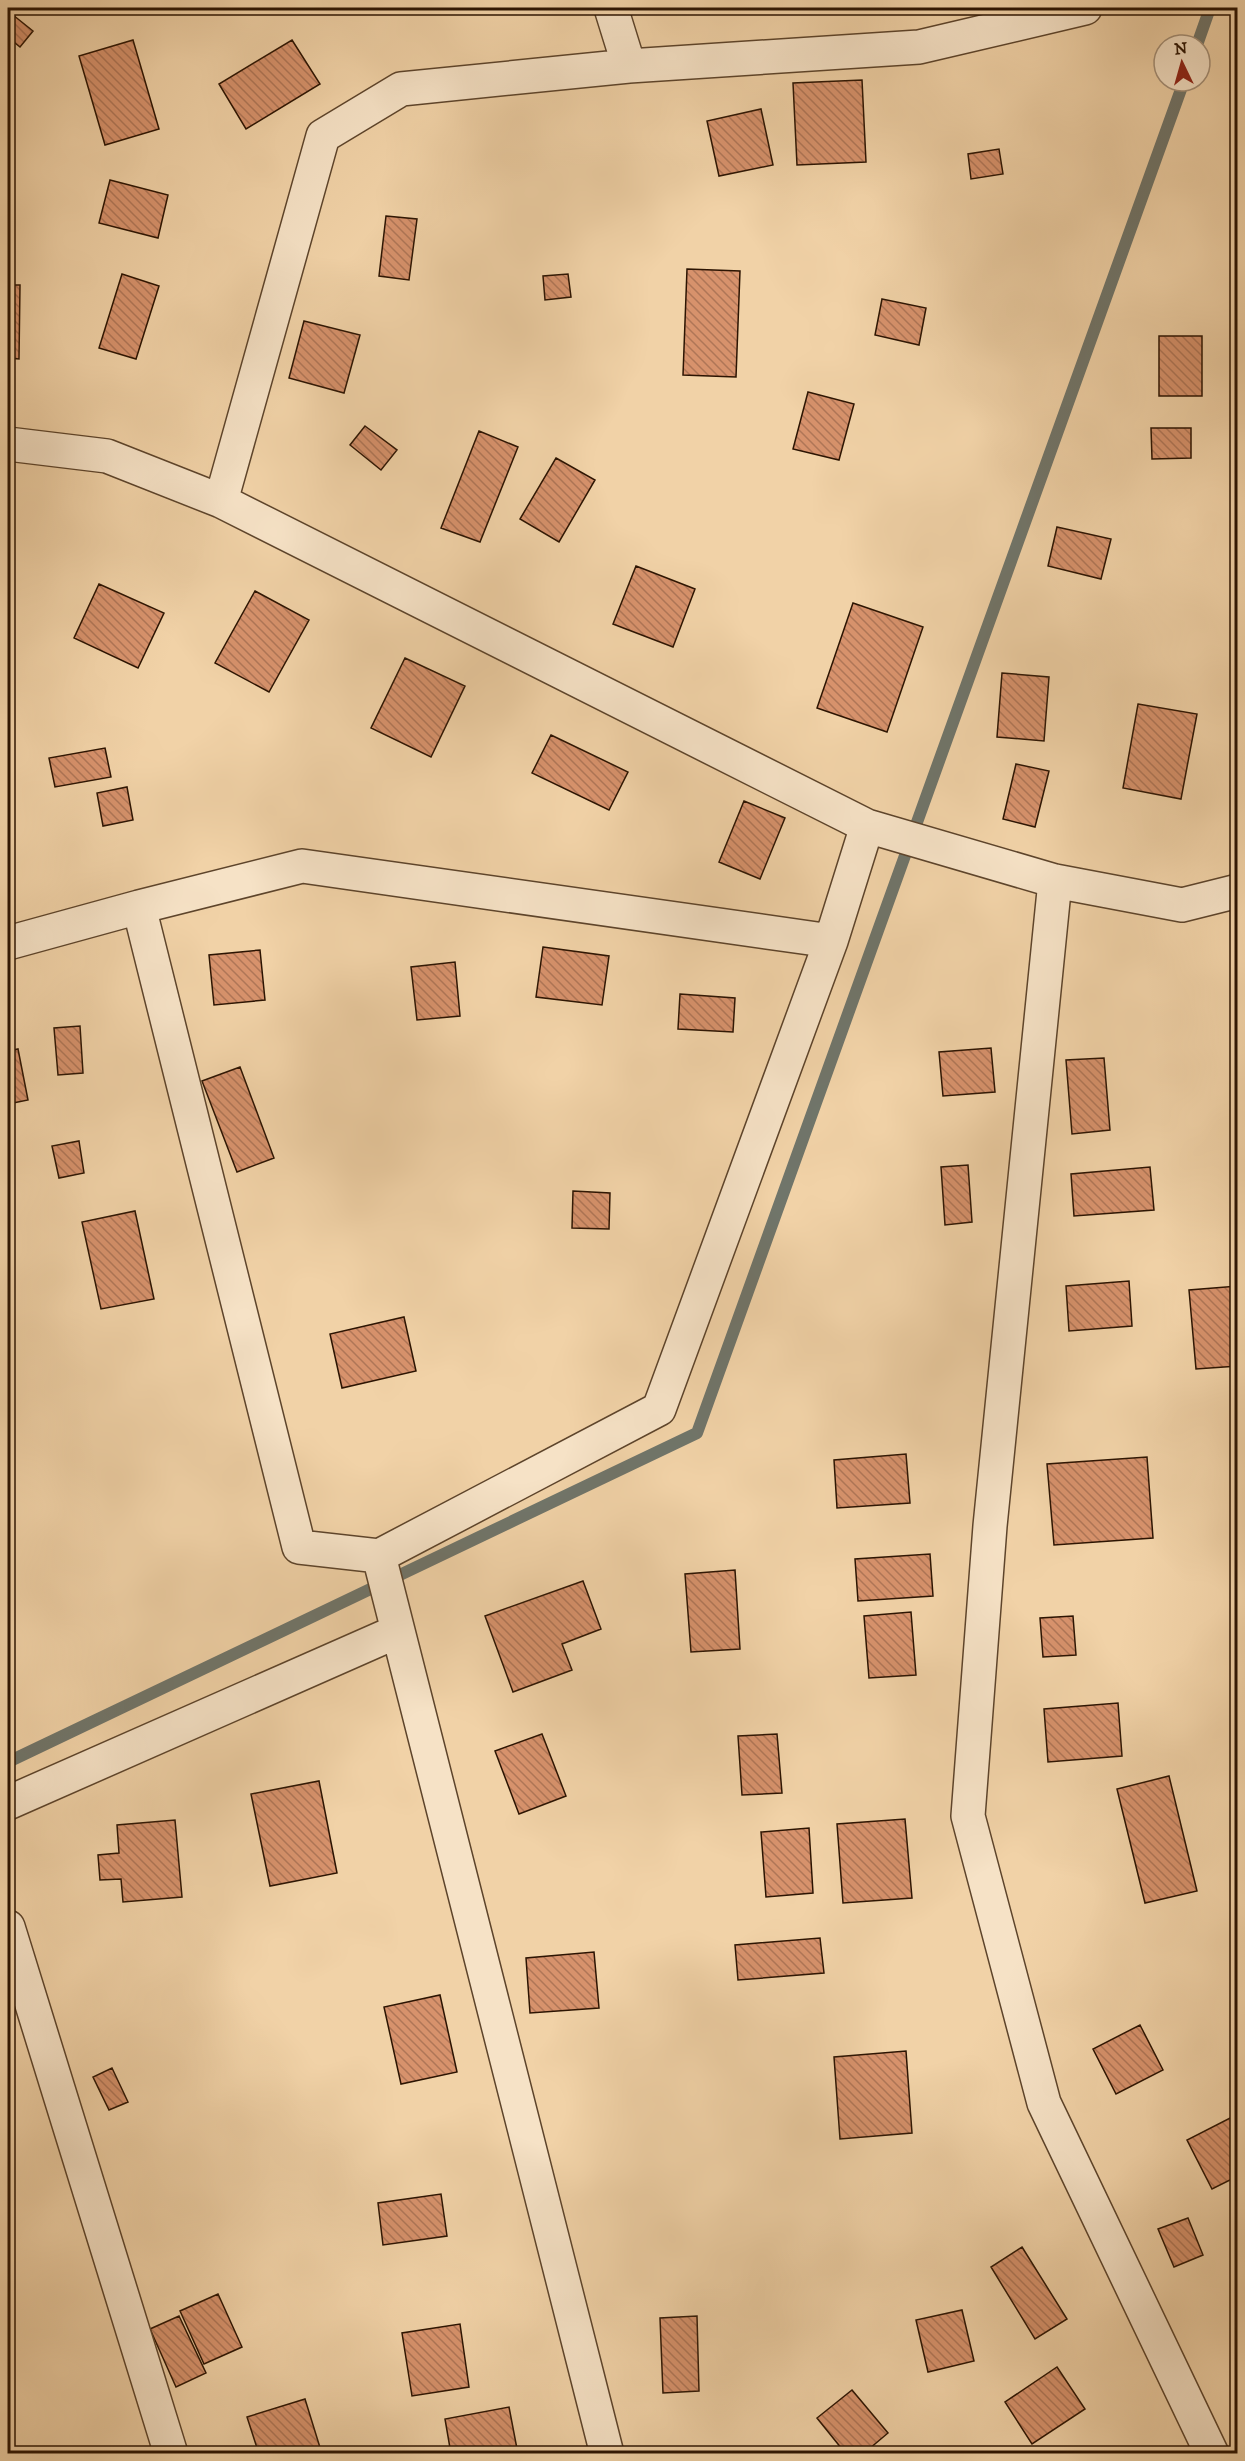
<svg xmlns="http://www.w3.org/2000/svg" width="1245" height="2461" viewBox="0 0 1245 2461" font-family="'IM FELL DW Pica',serif">
<style>
.lines{fill:none;stroke-linecap:round;stroke-linejoin:round}
.stream{stroke:#70756a;stroke-width:12}
.building{fill:url(#building-back-hatch);stroke:#2c1402;stroke-width:1.5}
.minor-casing{stroke:#5d442b;stroke-width:36}
.minor{stroke:#f6e2c6;stroke-width:33}
</style>
<defs>
<pattern id="building-back-hatch" width="6" height="6" patternUnits="userSpaceOnUse" patternTransform="scale(1.5)"><rect width="6" height="6" fill="#d7926c"/><path d="M-1 5l2 2M0 0l6 6M5-1l2 2" fill="none" stroke="#af7657"/></pattern>
</defs>
<rect width="100%" height="100%" fill="#f1d2a7"/>
<filter id="stains"><feTurbulence type="fractalNoise" baseFrequency=".00333" numOctaves="4"/><feColorMatrix values="0 0 0 0 .2 0 0 0 0 .09 0 0 0 0 .02 0 0 0 .5 -.17"/></filter>
<radialGradient id="worn" r=".72"><stop offset=".6" stop-color="#630" stop-opacity="0"/><stop offset="1" stop-color="#630" stop-opacity=".3"/></radialGradient>
<g class="lines">
<path class="stream" d="M1197,45l13,-37
M8,1762l689,-329 487,-1352"/>
</g>
<path class="building" d="M8,11l25,20 -13,16 -10,-8 -2,3z
M133,40l26,89 -54,16 -26,-89z
M292,40l28,44 -74,45 -27,-45z
M862,80l4,82 -69,3 -4,-82z
M761,109l12,56 -54,11 -12,-55z
M999,149l4,25 -32,5 -3,-25z
M110,180l58,15 -10,43 -59,-15z
M386,216l31,3 -8,61 -30,-4z
M687,269l53,2 -4,106 -53,-2z
M122,274l37,12 -23,73 -37,-11z
M568,274l3,23 -26,3 -2,-24z
M8,285h12l-1,74 -11,-1z
M882,299l44,9 -7,37 -44,-10z
M304,321l56,14 -16,58 -55,-15z
M1159,336h43v60h-43z
M808,392l46,12 -15,56 -46,-11z
M365,426l32,24 -16,20 -31,-25z
M1151,428h40v30l-39,1z
M479,431l39,16 -38,95 -39,-14z
M556,458l39,22 -36,62 -39,-23z
M1057,527l54,12 -10,40 -53,-13z
M636,566l59,23 -22,58 -60,-23z
M99,584l65,29 -26,55 -64,-30z
M255,591l54,29 -40,72 -54,-29z
M853,603l70,24 -36,105 -70,-24z
M405,658l60,28 -34,71 -60,-29z
M1002,673l47,4 -5,64 -47,-4z
M1138,704l59,10 -16,85 -58,-11z
M551,735l77,37 -19,38 -77,-37z
M105,748l6,29 -56,10 -6,-29z
M1016,764l33,7 -14,56 -32,-8z
M127,787l6,33 -30,6 -6,-33z
M744,801l41,17 -25,61 -41,-17z
M543,947l66,9 -7,49 -66,-8z
M260,950l5,50 -51,5 -5,-50z
M455,962l5,54 -43,4 -6,-53z
M680,994l55,4 -2,34 -55,-3z
M80,1026l3,47 -25,2 -4,-47z
M991,1048l4,44 -52,4 -4,-44z
M18,1049l10,51 -20,4v-53z
M1104,1058l6,72 -38,4 -6,-74z
M240,1067l34,91 -37,14 -35,-91z
M79,1141l5,32 -25,5 -7,-32z
M968,1165l4,57 -27,3 -4,-58z
M1150,1167l4,43 -80,6 -3,-42z
M573,1191l37,2 -1,36 -37,-1z
M135,1211l19,88 -53,10 -19,-87z
M1129,1281l3,45 -63,5 -3,-45z
M1238,1286v80l-42,3 -7,-79z
M404,1317l12,54 -74,17 -12,-54z
M906,1454l4,49 -73,5 -3,-48z
M1147,1457l6,81 -99,7 -7,-81z
M930,1554l3,42 -75,5 -3,-42z
M735,1570l5,79 -49,3 -6,-78z
M583,1581l18,48 -39,15 10,26 -59,22 -28,-76z
M911,1612l5,63 -47,3 -5,-62z
M1073,1616l3,39 -33,2 -3,-39z
M1118,1703l4,53 -74,6 -4,-53z
M542,1734l24,62 -47,18 -24,-63z
M777,1734l5,59 -40,2 -4,-59z
M1169,1776l28,115 -52,12 -28,-114z
M319,1781l18,92 -67,13 -19,-92z
M905,1819l7,79 -69,5 -6,-79z
M175,1820l7,77 -59,5 -2,-23 -21,1 -2,-25 21,-2 -2,-28z
M809,1828l4,65 -47,4 -5,-65z
M820,1938l4,35 -86,7 -3,-35z
M594,1952l5,56 -69,5 -4,-55z
M440,1995l17,77 -56,12 -17,-77z
M1140,2025l23,45 -47,24 -23,-45z
M906,2051l6,82 -72,6 -6,-82z
M112,2068l16,34 -19,8 -16,-33z
M1238,2114v62l-26,13 -25,-49z
M441,2194l6,42 -64,9 -5,-42z
M1188,2218l15,37 -29,12 -16,-38z
M1022,2247l45,72 -32,20 -44,-72z
M218,2294l24,53 -38,17 -24,-53z
M962,2310l12,51 -46,11 -12,-52z
M179,2316l27,57 -30,14 -26,-58z
M697,2316l2,75 -36,2 -3,-75z
M460,2324l9,63 -57,9 -10,-63z
M1238,2365v21l-7,-18z
M1057,2367l28,42 -53,35 -27,-42z
M852,2390l36,43 -25,21h-17l-29,-36z
M305,2399l17,55h-63l-12,-37z
M509,2407l9,47h-67l-6,-35z"/>
<g class="lines">
<defs>
<path id="minor" d="M611,8l18,58 290,-19 166,-39
M8,444l99,12 114,45 646,325 188,55 127,24 56,-14
M221,501l102,-365 78,-47 228,-23
M1055,881l-65,645 -22,290 76,287 168,351
M8,943l131,-36
M379,1556l-80,-9 -160,-640 163,-41 529,75
M8,1803l390,-172
M8,1927l163,527
M607,2454l-228,-898 280,-147 172,-468 36,-115"/>
</defs>
<use href="#minor" class="minor-casing"/>
<use href="#minor" class="minor"/>
</g>
<rect width="1245" height="2461" fill="none" stroke="#f1d2a7" stroke-width="30"/>
<rect x="9" y="9" width="1227" height="2443" fill="none" stroke="#2c1402" stroke-width="3"/>
<rect x="15" y="15" width="1215" height="2431" fill="none" stroke="#2c1402" stroke-width="1.5"/>
<g transform="translate(1182 63) rotate(355)"><circle r="28" fill="#f6e2c6" stroke="#a59078" stroke-width="1.5"/>
<path d="M0-4.5L10 22L0 15L-10 22Z" fill="#8f2418"/>
<text y="-9" font-size="16" font-weight="bold" text-anchor="middle" fill="#2c1402">N</text>
</g>
<rect width="100%" height="100%" filter="url(#stains)"/>
<rect width="100%" height="100%" fill="url(#worn)"/>
</svg>
